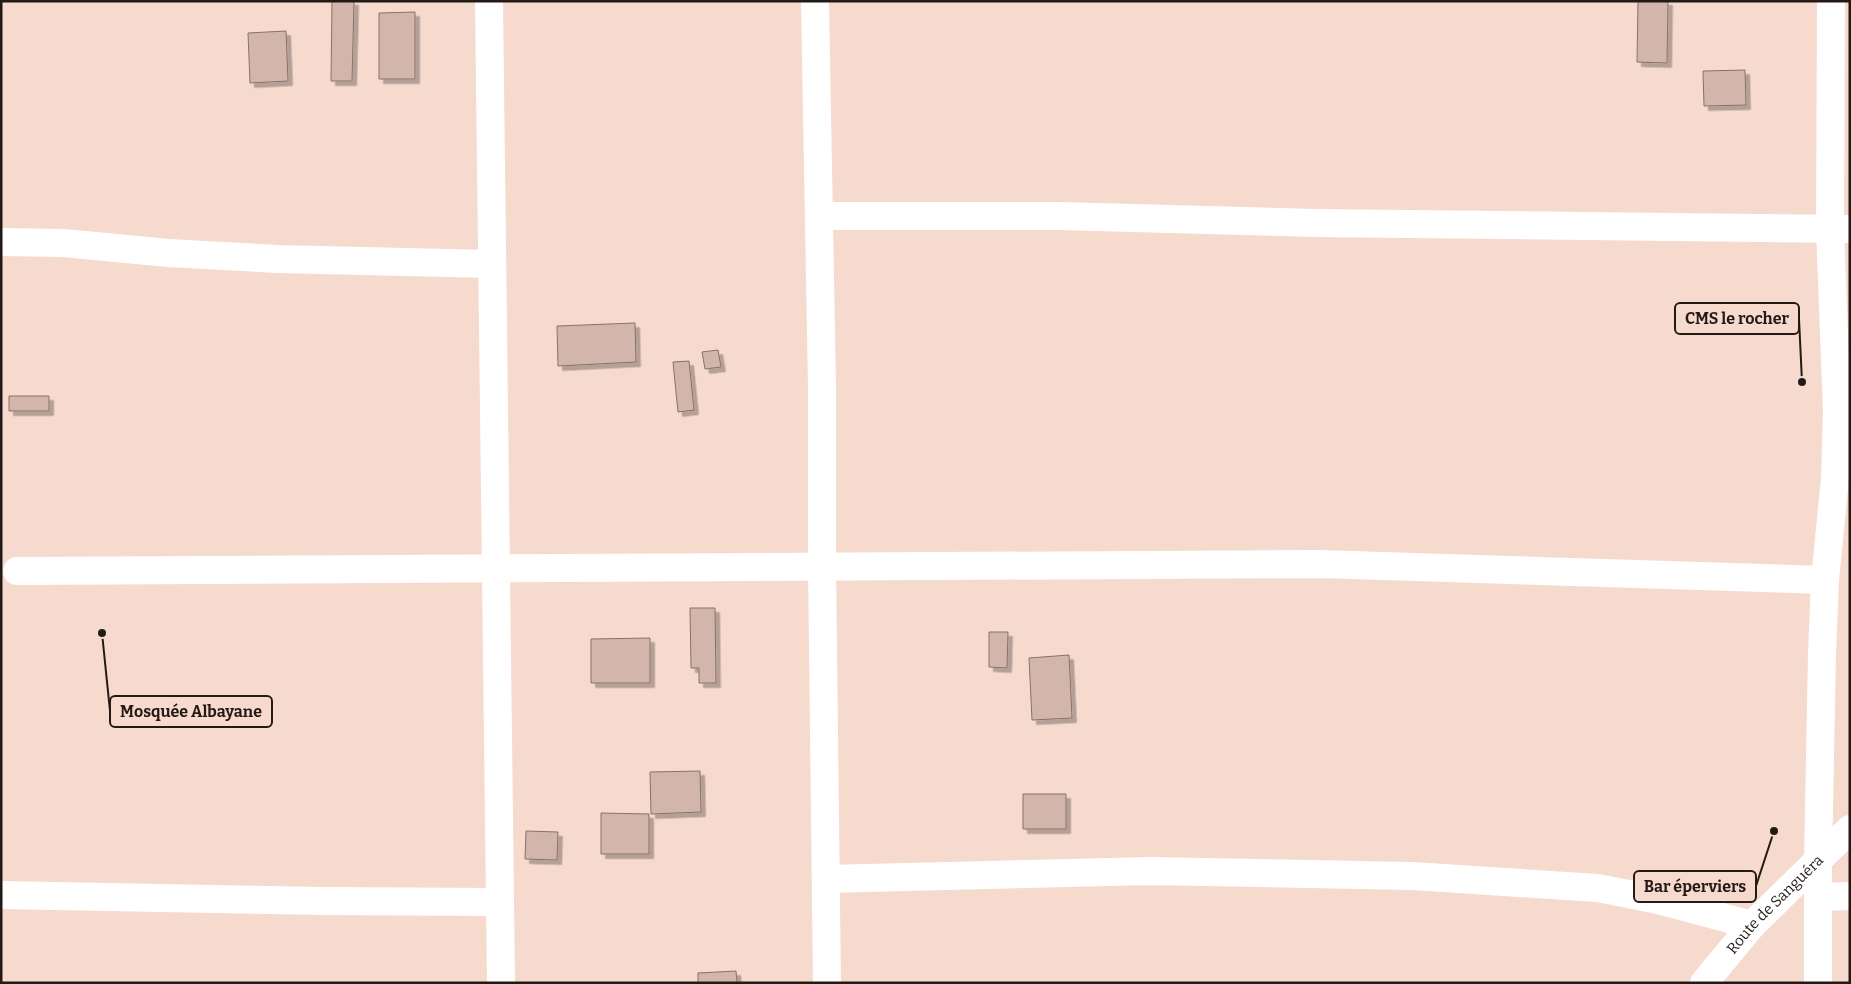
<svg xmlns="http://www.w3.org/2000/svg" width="1851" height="984" viewBox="0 0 1851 984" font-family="Bitter,serif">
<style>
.building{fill:#d2b6ab;stroke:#897065;filter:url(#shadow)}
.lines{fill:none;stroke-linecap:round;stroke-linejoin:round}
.street{stroke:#fff;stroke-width:28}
.secondary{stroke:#fff;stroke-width:28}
.labels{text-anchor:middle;stroke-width:4.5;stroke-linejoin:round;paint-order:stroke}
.street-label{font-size:15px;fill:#231915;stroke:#f7dace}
.leader{fill:none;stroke:#231915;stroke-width:2}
.callout-dot{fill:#231915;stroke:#f7dace;stroke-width:2}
.callout{fill:#f7dace;stroke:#231915;stroke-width:2}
.callout-label{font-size:16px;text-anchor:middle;font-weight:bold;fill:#231915}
</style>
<defs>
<filter id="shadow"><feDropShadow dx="4.5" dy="4.5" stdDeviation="0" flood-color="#0004"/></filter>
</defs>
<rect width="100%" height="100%" fill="#f7dace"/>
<path class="building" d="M332,1h22l-2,80h-21z
M1638,1h30l-1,62 -30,-1z
M415,12v67h-36v-66z
M286,31l2,50 -38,2 -2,-50z
M1745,70l1,35 -42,1 -1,-35z
M635,323l1,39 -78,4 -1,-40z
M718,350l3,17 -16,2 -3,-17z
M689,361l5,49 -16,2 -5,-50z
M9,396h40v15h-40z
M690,608h25l1,75h-17v-15h-8z
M989,632h19l-1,36 -18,-1z
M650,638v45h-59v-44z
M1069,655l3,63 -40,2 -3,-62z
M700,771l1,41 -50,2 -1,-42z
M1023,794h43v35h-43z
M601,813l48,1v40h-48z
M526,831l32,1 -1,28 -32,-1z
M736,971l1,12h-39v-10z"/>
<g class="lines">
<path class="street" d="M489,1l12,982
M815,1l7,388v177l5,417
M819,216h240l257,7 534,6
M1,242l63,1 104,10 110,6 213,5
M17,571l1302,-7 506,16
M826,879l325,-8 261,5 186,12 60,12 94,25
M1,895l322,6 176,1
M1819,897l31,-1
M1818,983v-121l4,-209 3,-73 10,-102 2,-67 -7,-181 1,-229"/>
<path class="secondary" id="s1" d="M1704,983l48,-58 98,-96"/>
</g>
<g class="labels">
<g class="street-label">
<text dy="5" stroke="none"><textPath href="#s1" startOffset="106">Route de Sanguéra</textPath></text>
</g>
</g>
<path class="leader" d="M1802 382L1799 319M102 633L110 711M1774 831L1756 886"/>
<g class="callout-dot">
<circle cx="1802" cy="382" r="5"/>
<circle cx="102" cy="633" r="5"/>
<circle cx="1774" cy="831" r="5"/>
</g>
<g class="callout">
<rect x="1675" y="303" width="124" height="31" rx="5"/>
<rect x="110" y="696" width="162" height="31" rx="5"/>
<rect x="1634" y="871" width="122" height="31" rx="5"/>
</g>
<g class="callout-label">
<text x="1737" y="324">CMS le rocher</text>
<text x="191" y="717">Mosquée Albayane</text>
<text x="1695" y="892">Bar éperviers</text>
</g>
<rect width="1851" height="984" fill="none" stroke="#231915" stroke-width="5"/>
</svg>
